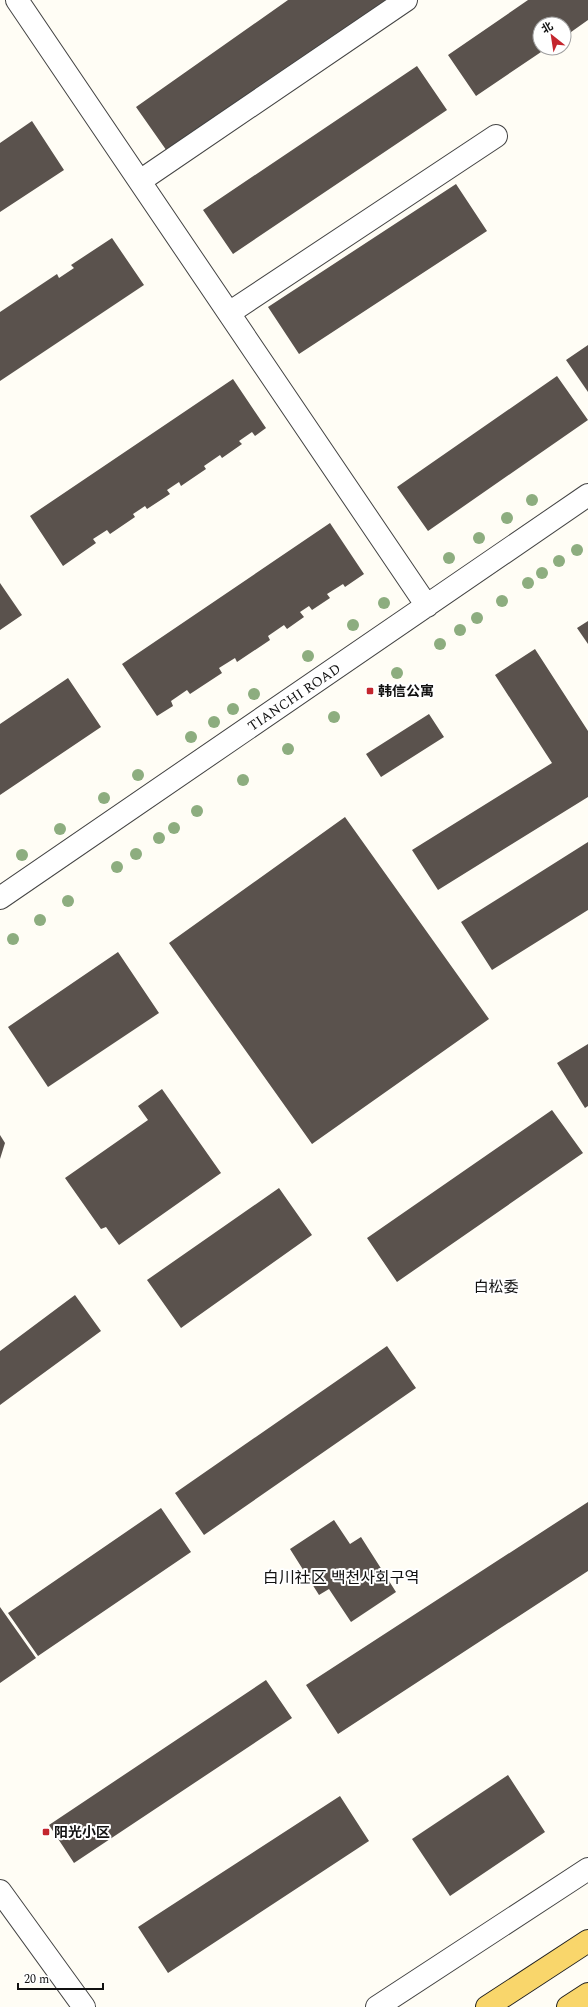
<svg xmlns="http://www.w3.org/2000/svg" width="588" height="2007" viewBox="0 0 588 2007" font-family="Spectral,'Noto Sans SC','Noto Sans KR',serif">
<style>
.building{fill:#5a524d}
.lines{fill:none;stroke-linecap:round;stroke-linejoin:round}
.minor-casing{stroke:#444;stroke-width:24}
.major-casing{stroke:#222;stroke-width:24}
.minor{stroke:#fff;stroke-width:22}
.major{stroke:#f9d66b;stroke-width:22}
.tree{fill:#8dad7f}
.poi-dot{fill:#c4262e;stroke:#fff;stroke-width:1.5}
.labels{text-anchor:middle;stroke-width:4;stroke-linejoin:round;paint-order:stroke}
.poi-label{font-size:14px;font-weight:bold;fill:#111;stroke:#fff;text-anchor:start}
.street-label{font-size:14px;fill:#111;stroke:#fff}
.neighbourhood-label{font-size:15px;fill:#111;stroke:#fff}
.quarter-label{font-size:16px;fill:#111;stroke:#fff}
</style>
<rect width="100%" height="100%" fill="#fffdf5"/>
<path class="building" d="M288,0h98l-217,154 -33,-47z
M528,0h60v20l-24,17v-13h-24v24h7l-71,48 -28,-41z
M417,66l30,44 -214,144 -30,-44z
M32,121l32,49 -64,42v-69z
M456,184l31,47 -188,123 -31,-47z
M112,238l32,47 -144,96v-69l57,-38 2,4 15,-10 -3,-3z
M588,345v47l-22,-32z
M557,376l31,44 -160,111 -31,-44z
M233,379l33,49 -11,8 -3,-4 -13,9 3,3 -20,14 -2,-3 -16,11 2,3 -25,17 -2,-4 -12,8 3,4 -23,15 -2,-3 -12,8 2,3 -25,17 -3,-4 -14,9 3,4 -33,23 -33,-50z
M330,523l34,51 -19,13 -2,-3 -16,10 3,4 -18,12 -3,-4 -9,6 4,5 -17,12 -3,-4 -16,11 2,4 -33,22 -2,-4 -16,10 3,5 -32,21 -3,-4 -16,11 2,5 -16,10 -35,-52z
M0,583l22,32 -22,15z
M588,621v23l-11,-16z
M535,649l53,82v66l-150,93 -26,-40 140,-87 -57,-88z
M68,678l33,49 -101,68v-71z
M429,714l15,23 -63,40 -15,-23z
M345,817l144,202 -177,125 -143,-201z
M588,842v68l-96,60 -31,-48z
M118,952l41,61 -111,74 -40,-60z
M588,1044v62l-3,2 -28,-45z
M162,1089l59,84 -102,72 -13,-18 -5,2 -36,-51 83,-58 -10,-14z
M552,1110l31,43 -186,129 -30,-44z
M0,1135l5,8 -5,16z
M279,1188l33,47 -131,93 -34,-48z
M75,1295l26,36 -101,74v-54z
M387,1346l29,42 -212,147 -29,-42z
M588,1502v69l-250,163 -32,-49z
M161,1508l30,44 -153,104 -30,-43z
M334,1520l16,24 11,-7 35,55 -45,30 -22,-33 -10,6 -29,-46z
M0,1607l36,51 -36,25z
M266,1680l26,38 -218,145 -25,-38z
M508,1775l37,57 -95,64 -38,-57z
M340,1796l29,45 -201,132 -30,-46z"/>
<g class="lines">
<defs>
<path id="minor" d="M17,0l410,606
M140,181l266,-181
M229,313l267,-177
M0,898l588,-403
M0,1891l84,116
M377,2007l211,-138"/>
<path id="major" d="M487,2007l101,-66
M568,2007l20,-13"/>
</defs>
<use href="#minor" class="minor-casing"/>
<use href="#major" class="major-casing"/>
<use href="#minor" class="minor"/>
<use href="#major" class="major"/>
</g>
<g class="tree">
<circle cx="532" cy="500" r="6"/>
<circle cx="507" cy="518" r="6"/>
<circle cx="479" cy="538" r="6"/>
<circle cx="577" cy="550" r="6"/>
<circle cx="449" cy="558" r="6"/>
<circle cx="559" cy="561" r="6"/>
<circle cx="542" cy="573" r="6"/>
<circle cx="528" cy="583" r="6"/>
<circle cx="502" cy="601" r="6"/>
<circle cx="384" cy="603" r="6"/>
<circle cx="477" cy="618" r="6"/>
<circle cx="353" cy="625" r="6"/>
<circle cx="460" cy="630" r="6"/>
<circle cx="440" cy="644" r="6"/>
<circle cx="308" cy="656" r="6"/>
<circle cx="397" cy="673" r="6"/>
<circle cx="254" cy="694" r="6"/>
<circle cx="233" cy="709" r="6"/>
<circle cx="334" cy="717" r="6"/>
<circle cx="214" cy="722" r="6"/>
<circle cx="191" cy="737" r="6"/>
<circle cx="288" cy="749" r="6"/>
<circle cx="138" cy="775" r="6"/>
<circle cx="243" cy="780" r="6"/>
<circle cx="104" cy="798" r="6"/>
<circle cx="197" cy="811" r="6"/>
<circle cx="174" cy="828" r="6"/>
<circle cx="60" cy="829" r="6"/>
<circle cx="159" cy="838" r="6"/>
<circle cx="136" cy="854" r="6"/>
<circle cx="22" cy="855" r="6"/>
<circle cx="117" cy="867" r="6"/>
<circle cx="68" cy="901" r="6"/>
<circle cx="40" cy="920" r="6"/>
<circle cx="13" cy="939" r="6"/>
</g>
<g class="poi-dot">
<rect x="366" y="687" width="8" height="8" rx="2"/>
<rect x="42" y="1828" width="8" height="8" rx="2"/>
</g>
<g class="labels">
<g class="poi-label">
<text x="378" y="696">韩信公寓</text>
<text x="54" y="1837">阳光小区</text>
</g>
<g class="street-label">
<text transform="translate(294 697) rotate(-34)" y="5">TIANCHI ROAD</text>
</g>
<g class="neighbourhood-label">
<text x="496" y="1292">白松委</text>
</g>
<g class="quarter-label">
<text x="341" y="1583">白川社区 백천사회구역</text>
</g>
</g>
<g transform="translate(552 36) rotate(330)"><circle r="19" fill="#ffffff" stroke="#a0a0a0"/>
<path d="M0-3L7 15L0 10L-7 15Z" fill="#c4262e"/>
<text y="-6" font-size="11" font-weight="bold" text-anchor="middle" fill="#111111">北</text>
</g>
<path d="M18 1983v6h85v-6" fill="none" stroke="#111111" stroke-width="2"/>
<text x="24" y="1983" font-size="12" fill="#111111" stroke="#ffffff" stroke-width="3" paint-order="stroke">20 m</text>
</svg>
